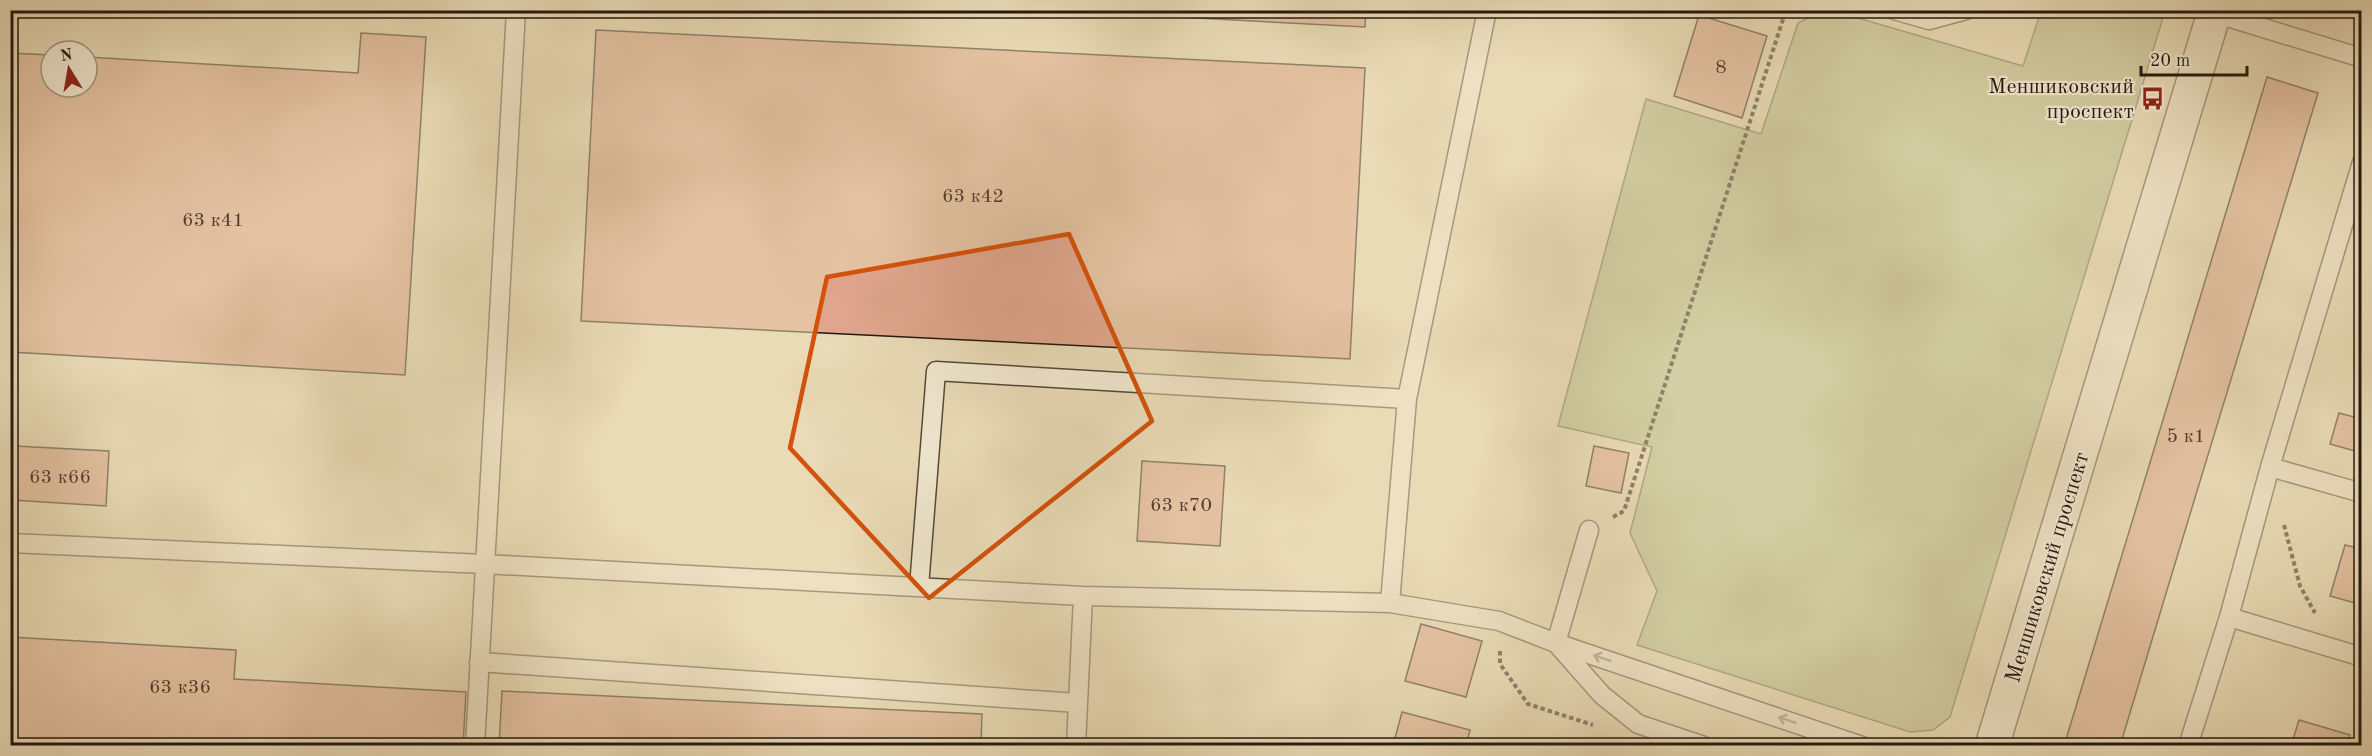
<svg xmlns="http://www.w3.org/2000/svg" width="2372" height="756" viewBox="0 0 2372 756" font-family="'Old Standard TT',serif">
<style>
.green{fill:#b9bf8c;stroke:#6e6c4d;stroke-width:1.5}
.building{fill:#dfa68d;stroke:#24180e;stroke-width:1.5}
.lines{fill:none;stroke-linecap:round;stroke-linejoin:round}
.lane-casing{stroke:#554938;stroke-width:21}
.street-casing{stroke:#554938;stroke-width:36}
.path{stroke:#24180e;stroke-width:4;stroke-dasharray:4.5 3;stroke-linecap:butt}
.lane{stroke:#f1e8d0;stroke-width:18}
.street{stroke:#f1e8d0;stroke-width:33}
.oneway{stroke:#958a79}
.marked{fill:none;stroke:#d4520c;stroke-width:4.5;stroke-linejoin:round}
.labels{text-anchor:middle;stroke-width:4.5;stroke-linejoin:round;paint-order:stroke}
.number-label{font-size:20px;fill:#533c2e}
.poi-label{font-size:22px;fill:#24180e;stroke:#f1e8d0;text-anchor:end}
.street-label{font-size:22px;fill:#24180e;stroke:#f1e8d0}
</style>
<rect width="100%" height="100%" fill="#e9dbb7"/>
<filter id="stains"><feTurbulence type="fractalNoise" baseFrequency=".00333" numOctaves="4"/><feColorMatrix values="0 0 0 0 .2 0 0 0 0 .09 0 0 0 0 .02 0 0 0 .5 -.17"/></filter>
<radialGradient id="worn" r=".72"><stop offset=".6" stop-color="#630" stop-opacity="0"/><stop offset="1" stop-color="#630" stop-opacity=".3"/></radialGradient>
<path class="green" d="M1821,11h13l189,55 18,-55h124l-215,706 -17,13 -23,2 -273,-87 20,-54 -27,-58 22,-86 -94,-21 88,-327 115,35 37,-111z"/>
<path class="building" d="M1044,10h322l-1,17z
M1699,15l68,21 -25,82 -68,-22z
M596,30l769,38 -15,291 -769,-38z
M361,33l65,4 -21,338 -395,-23v-299l41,2v32h36v-30l271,16z
M2267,77l51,16 -141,464 -57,189h-56z
M2339,413l23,6v34l-32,-9z
M15,446l94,5 -3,55 -94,-6z
M1594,446l35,7 -8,40 -35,-7z
M1142,461l83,5 -5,80 -83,-5z
M2345,545l17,4v56l-32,-9z
M1421,624l61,17 -16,56 -61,-16z
M10,637l226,13 -2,29 232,13 -3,54h-453z
M502,691l480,23 -1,32h-482z
M1402,712l68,18 -4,16h-73z
M2299,720l51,15 -3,11h-56z"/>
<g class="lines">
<defs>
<path id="lane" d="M1894,10l35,10 37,-10
M2214,13l148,45
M2270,467l92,26
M10,543l474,21 599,32 307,7 109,18 57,22 306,103
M919,587l17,-216 471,28
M1390,603l17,-204 80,-389
M2229,617l133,40
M1556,643l33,-113
M1557,644l45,51 36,29 66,22
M479,662l599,41
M475,746l41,-736
M1076,746l7,-150
M2188,746l41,-129 41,-150 92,-305"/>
<path id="street" d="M1992,746l223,-736"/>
</defs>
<use href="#lane" class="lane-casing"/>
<use href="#street" class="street-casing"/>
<path class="path" d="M1613,517l11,-6 162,-501
M2284,525l16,61 15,27
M1500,651v13l28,40 65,21"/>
<use href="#lane" class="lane"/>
<use href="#street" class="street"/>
</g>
<defs><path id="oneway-shaft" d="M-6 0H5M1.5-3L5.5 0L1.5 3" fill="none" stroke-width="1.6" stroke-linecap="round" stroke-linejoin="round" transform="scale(1.5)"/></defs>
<g class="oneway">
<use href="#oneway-shaft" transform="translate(1602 658) rotate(-161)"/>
<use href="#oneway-shaft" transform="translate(1787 720) rotate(-161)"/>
</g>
<path d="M0 0H2372V756H0ZM1069,234l83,187 -223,177 -139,-150 37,-171z" fill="#e9dbb7" fill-opacity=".55" fill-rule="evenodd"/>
<path class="marked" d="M1069,234l83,187 -223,177 -139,-150 37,-171z"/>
<defs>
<symbol id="bus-bare" viewBox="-9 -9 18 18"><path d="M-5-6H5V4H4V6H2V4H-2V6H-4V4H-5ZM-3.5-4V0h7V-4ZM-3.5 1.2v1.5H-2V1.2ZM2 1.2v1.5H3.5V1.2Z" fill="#8f2418" stroke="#f1e8d0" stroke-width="2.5" paint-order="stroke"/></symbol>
</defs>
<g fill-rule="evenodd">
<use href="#bus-bare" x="2136" y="82" width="33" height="33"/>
</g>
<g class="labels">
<g class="number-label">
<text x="1721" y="73">8</text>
<text x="973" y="202">63 к42</text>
<text x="213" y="226">63 к41</text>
<text x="2186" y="442">5 к1</text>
<text x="60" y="483">63 к66</text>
<text x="1181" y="511">63 к70</text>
<text x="180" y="693">63 к36</text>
</g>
<g class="poi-label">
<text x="2134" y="93">Меншиковский<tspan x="2134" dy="25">проспект</tspan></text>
</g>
<g class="street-label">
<text transform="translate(2046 567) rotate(-73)" y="8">Меншиковский проспект</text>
</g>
</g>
<rect width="2372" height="756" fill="none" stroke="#e9dbb7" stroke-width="36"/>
<rect x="12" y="12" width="2348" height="732" fill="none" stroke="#24180e" stroke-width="3"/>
<rect x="18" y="18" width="2336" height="720" fill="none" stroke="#24180e" stroke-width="1.5"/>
<g transform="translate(69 69) rotate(349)"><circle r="28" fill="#f1e8d0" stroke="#9f9582" stroke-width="1.5"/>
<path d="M0-4.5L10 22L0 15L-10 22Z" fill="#8f2418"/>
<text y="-9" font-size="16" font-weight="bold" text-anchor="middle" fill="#24180e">N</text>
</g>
<path d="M2141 66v9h106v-9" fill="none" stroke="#24180e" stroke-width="3"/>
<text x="2150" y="66" font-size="18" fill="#24180e" stroke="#f1e8d0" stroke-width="4.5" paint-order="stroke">20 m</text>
<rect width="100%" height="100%" filter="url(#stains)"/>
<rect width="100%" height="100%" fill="url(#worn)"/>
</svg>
